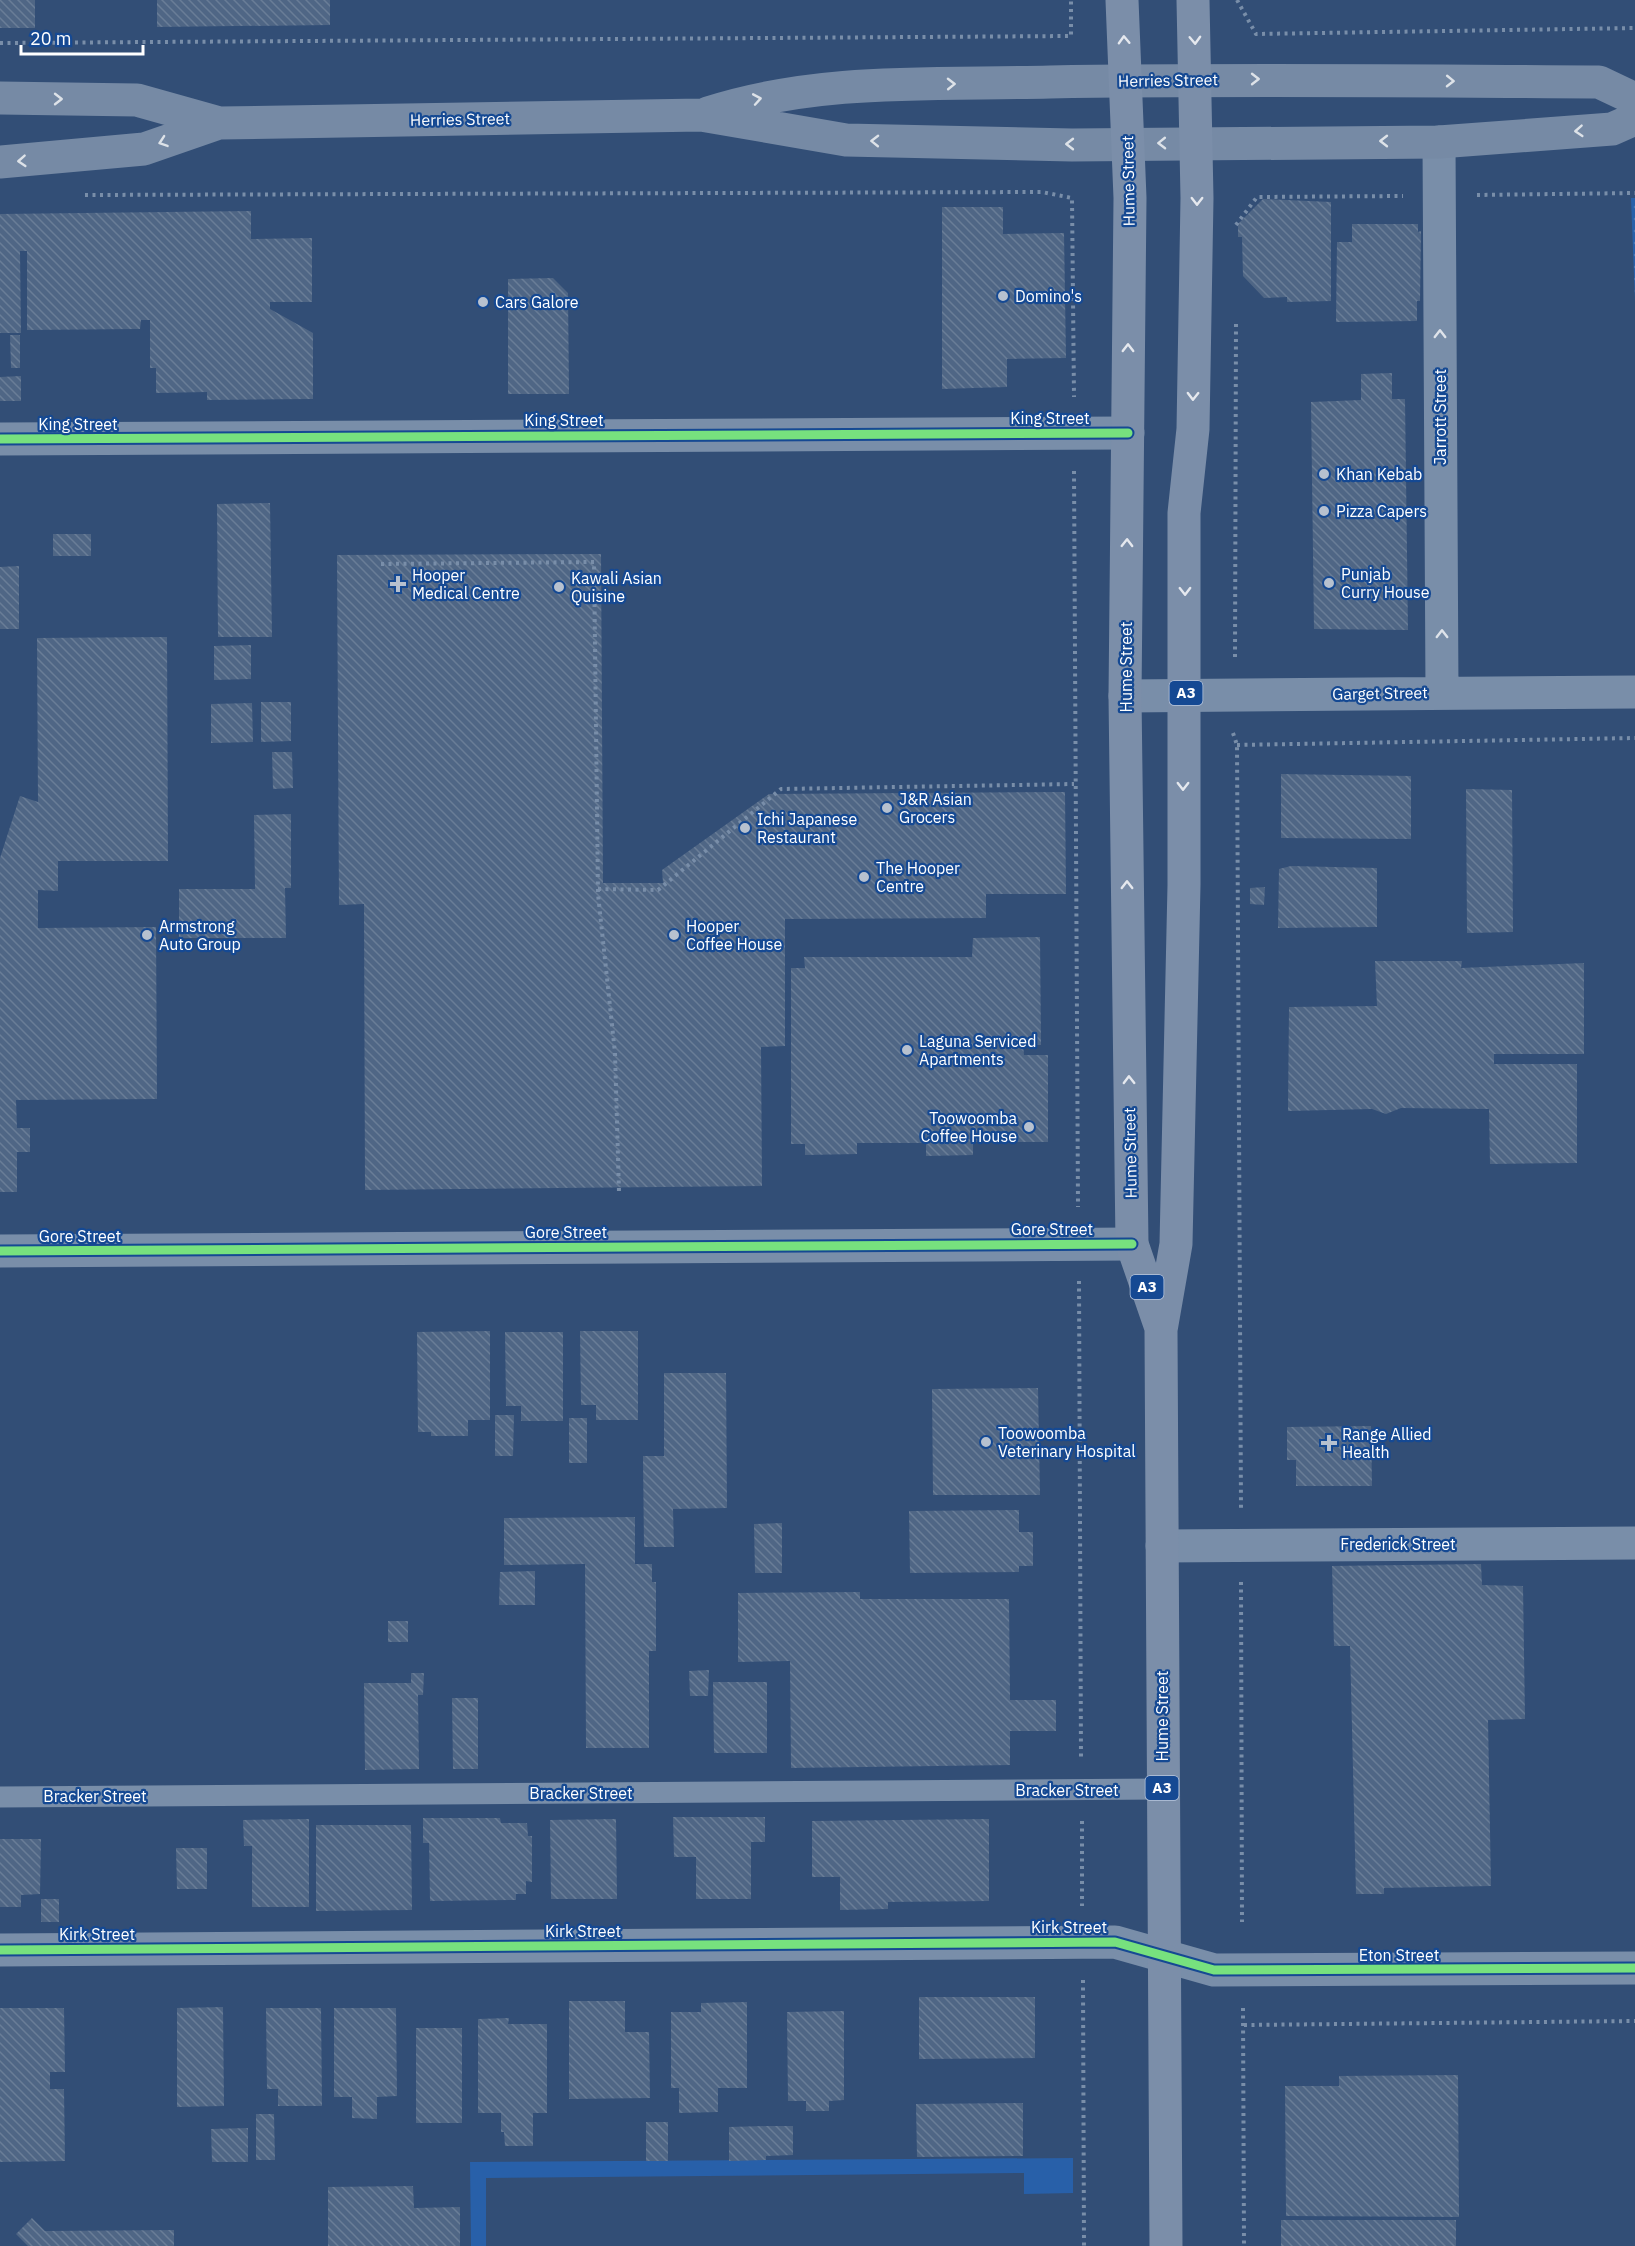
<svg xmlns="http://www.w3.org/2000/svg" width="1635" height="2246" viewBox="0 0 1635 2246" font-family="'IBM Plex Sans',sans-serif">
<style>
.grass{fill:url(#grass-dots)}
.garden{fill:#2860a9}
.building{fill:url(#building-back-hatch)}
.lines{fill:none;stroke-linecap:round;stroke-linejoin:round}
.path{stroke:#798ea9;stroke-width:4;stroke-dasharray:3 4.5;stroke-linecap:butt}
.lane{stroke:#798ea9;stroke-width:21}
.street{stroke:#798ea9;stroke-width:33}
.secondary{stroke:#768aa5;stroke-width:33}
.highway{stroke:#7b8ea9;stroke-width:33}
.cycleway-casing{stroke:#154993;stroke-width:13}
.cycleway{stroke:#77e17e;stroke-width:9}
.oneway{stroke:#e5e8ee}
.oneway2{stroke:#dde2e8}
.oneway3{stroke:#dee3ea}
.poi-dot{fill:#b7c1cf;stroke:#154993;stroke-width:2}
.labels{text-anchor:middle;stroke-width:4.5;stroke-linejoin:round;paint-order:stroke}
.shield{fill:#154993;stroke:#b9c8df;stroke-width:1.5}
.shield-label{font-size:15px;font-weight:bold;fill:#fff}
.street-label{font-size:16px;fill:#fff;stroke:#154993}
.poi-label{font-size:16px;fill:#fff;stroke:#154993;text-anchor:start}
</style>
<defs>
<pattern id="grass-dots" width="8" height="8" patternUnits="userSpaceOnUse" patternTransform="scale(1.5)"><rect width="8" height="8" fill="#2860a9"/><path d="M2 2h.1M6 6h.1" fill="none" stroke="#4878b6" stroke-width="1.8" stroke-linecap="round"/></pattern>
<pattern id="building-back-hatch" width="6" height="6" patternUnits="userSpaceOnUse" patternTransform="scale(1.5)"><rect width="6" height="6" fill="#4f6685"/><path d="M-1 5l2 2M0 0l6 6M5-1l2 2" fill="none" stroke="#697d97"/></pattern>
</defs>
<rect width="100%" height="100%" fill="#324e76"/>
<path class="grass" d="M1631,198h4v103z"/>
<path class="garden" d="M1073,2158v35l-49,1v-21l-538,5v68h-15l-1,-84z"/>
<path class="building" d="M0,0h35v28h-35z
M157,0h173v25l-173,2z
M1263,199l68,3v99l-44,1v-5l-23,1 -21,-22 -1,-39h-4v-13z
M942,207h61v27l61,-1 2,125 -59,1v28l-65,2z
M251,211v28l61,-1v64h-42v7l43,24v66l-106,1v-8l-51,1v-25h-6v-48h-9l-1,9 -113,1v-79h-7l1,82h-21v-119z
M1352,224h66v8l3,-1 -1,70h-3v20l-81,1 1,-80h15z
M553,278l15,15 1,101h-61v-115z
M10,335h10v33h-9z
M1392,373v26h13l3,231 -94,-1 -3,-227 50,-2v-26z
M21,376v25h-21v-24z
M270,503l2,134h-54l-1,-133z
M53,534h38v22h-38z
M601,554l2,329h60l-1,-13 107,-76 296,-2 1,102h-80v24l-201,1v127l-24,1 1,139 -397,4 -1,-286 -25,1 -2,-350z
M19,566v63h-19v-62z
M167,637l1,224h-110v30l-20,-1v38l118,-1 1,172 -141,1 1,28h13v24h-13v40h-17v-334l20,-62 18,6 -1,-164z
M251,645v34l-37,1v-34z
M261,702h30v39l-30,1z
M252,703l1,39 -42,1v-39z
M272,752h20l1,36 -20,1z
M1281,774l130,2v63l-130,-1z
M1466,789l46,1 1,142 -46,1z
M291,814v74h-6l1,50h-107v-49h76l-1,-74z
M1291,866l86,2v59l-99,1 1,-59z
M1265,887l-1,18 -14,-1v-16z
M1040,937l1,108h-18l1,10h24v87h-75v13l-47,1v-13h-69v11l-52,1v-11h-14v-176h14l-1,-11h168l1,-19z
M1375,961h87l-1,7 123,-5v91h-90v10h83v99l-87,1 -1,-55 -88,-1 -15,6 -14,-5 -84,2 1,-104 88,-1z
M490,1331v89h-22v16h-37v-4h-13l-1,-100z
M580,1331h58v89h-42v-15h-15z
M505,1332h58v89h-42v-15h-15z
M664,1373h62l1,135 -54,1 1,38h-30l-1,-91h21z
M1038,1388l2,107h-107l-1,-106z
M495,1415h19l-1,41h-18z
M569,1418h18v45h-18z
M1371,1426l1,60h-76v-26h-9v-33z
M1019,1510v22h14v34h-14v6l-109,1 -1,-62z
M635,1517v47h17v18h4v69h-7v97h-63l-1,-184 -81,1v-47z
M782,1523v50h-27l-1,-49z
M1481,1564l1,21 41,1 2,133 -37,1 3,166 -107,2v6h-28l-6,-248h-16l-2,-80z
M535,1571v34h-36l1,-33z
M860,1592v7h149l1,101h46v31h-46v34l-219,3 -1,-107 -52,1v-69z
M388,1621h20v21h-20z
M709,1670l-1,26h-18l-1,-25z
M411,1673h13l-1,22h-5l1,74 -54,1 -1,-87h47z
M713,1682h54v71h-53z
M452,1698h26v71h-25z
M673,1817h92v25h-14v57h-55v-42h-22z
M423,1818h77l1,5h26l1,13h4v46l-6,-1v13h-10v6l-86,1 -1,-58h-6z
M309,1819v88h-57v-61h-8l-1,-26z
M616,1819l1,80h-66l-1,-79z
M989,1819v82l-101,1v7l-48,1v-33h-28v-56z
M316,1825h95l1,85 -96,1z
M0,1839h41l-1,55 -19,1v12h-21z
M176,1848h31v41h-30z
M41,1899h18v23h-18z
M919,1997h116v61l-116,1z
M569,2001h56v31h24l1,66 -81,1z
M747,2002v86h-29v24l-39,1v-25h-8v-76h30v-9z
M223,2007l1,99 -47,1v-99z
M0,2008h64l1,64h-15v17h14l1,72 -65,1z
M266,2008h55l1,98h-44v-17h-11z
M334,2008h62l1,88 -20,1v22l-25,-1v-21h-18z
M844,2011v89l-15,1v10h-23v-10h-18l-1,-89z
M509,2018l-1,6h39v89h-14v33h-28l-1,-14h-3v-19h-23v-94z
M416,2028h46v95h-46z
M1458,2075l1,142 -173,-1 -1,-130h54v-10z
M1023,2103v53l-106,1 -1,-53z
M256,2114h18l1,46h-19z
M646,2122h22v39h-22z
M767,2126h26v29l-27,1v4l-37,1v-34z
M248,2128v34h-36l-1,-33z
M413,2186l1,22 46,-1v39h-132v-59z
M32,2218l13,13 129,-1v16h-146l-12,-12z
M1281,2220h175v26h-175z"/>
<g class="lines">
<path class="path" d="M1237,0l19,34 379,-6
M0,43l1071,-7v-36
M85,195l957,-3 30,6 2,199
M1477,195l158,-2
M1236,225l21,-28 146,-1
M1074,471l4,736
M381,564l213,-2 4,332 17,159 4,139
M1235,657l1,-335
M1233,733l4,12 4,763
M1237,745l398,-7
M598,889l60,1 123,-101 293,-5
M1079,1281l2,478
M1241,1582l1,340
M1082,1821v85
M1083,1980l1,266
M1243,2008l1,238
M1244,2025l391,-4"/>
<path class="lane" d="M0,1797l1162,-8"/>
<path class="street" d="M1439,142l3,551
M0,439l1128,-6
M1125,696l510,-4
M0,1251l1132,-7
M1162,1546l473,-3
M0,1950l1115,-8 99,28 421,-2"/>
<path class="secondary" d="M0,98l137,2 82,23 482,-8 145,25 226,5 367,-3 173,-13 23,-10
M708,113c112,-36 227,-28 342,-31 183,-3 366,-1 549,0l36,17
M0,162l144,-13 75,-26"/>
<path class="highway" d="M1122,0l8,198 -5,498 7,548 28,81
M1166,2246l-5,-916 15,-86 8,-359v-372l9,-84 4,-231 -4,-198"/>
<defs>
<path id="cycleway" d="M0,439l1128,-6
M0,1251l1132,-7
M0,1950l1115,-8 99,28 421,-2"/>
</defs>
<use href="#cycleway" class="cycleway-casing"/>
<use href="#cycleway" class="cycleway"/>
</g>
<defs><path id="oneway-chevron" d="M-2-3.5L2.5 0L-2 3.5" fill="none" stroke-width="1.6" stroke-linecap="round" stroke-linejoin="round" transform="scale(1.5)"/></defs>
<g class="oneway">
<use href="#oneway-chevron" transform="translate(1124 40) rotate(-92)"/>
<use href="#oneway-chevron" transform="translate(1195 40) rotate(88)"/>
<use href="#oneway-chevron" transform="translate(1197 201) rotate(90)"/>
<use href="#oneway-chevron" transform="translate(1128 348) rotate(-90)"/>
<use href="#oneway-chevron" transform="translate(1193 396) rotate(91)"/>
<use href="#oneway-chevron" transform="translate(1127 543) rotate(-89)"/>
<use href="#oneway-chevron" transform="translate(1185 591) rotate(89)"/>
<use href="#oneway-chevron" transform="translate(1183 786) rotate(90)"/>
<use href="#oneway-chevron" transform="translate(1127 885) rotate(-90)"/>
<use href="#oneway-chevron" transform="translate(1129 1080) rotate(-91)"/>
</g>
<g class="oneway2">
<use href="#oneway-chevron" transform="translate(1255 79)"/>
<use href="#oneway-chevron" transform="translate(1450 81) rotate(1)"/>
<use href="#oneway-chevron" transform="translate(951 84) rotate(-1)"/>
<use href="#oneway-chevron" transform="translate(58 99)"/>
<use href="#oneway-chevron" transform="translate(757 99) rotate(-10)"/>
<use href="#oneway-chevron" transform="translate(1579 131) rotate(176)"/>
<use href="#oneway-chevron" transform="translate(875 141) rotate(-179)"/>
<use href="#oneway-chevron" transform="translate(1384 141) rotate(-180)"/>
<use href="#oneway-chevron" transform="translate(163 142) rotate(161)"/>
<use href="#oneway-chevron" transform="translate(1162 143) rotate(179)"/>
<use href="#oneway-chevron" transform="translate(1070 144) rotate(-180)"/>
<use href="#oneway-chevron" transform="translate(22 161) rotate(176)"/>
</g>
<g class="oneway3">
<use href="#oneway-chevron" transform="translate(1440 334) rotate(-90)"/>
<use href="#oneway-chevron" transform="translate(1442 634) rotate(-90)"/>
</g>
<g class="poi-dot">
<circle cx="1003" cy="296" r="6"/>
<circle cx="483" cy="302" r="6"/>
<circle cx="1324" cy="474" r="6"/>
<circle cx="1324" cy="511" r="6"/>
<circle cx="1329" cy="583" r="6"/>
<path d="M395 575h6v6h6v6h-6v6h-6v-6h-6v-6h6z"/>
<circle cx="559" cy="587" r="6"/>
<circle cx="887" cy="808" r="6"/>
<circle cx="745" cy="828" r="6"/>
<circle cx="864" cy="877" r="6"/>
<circle cx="147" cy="935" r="6"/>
<circle cx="674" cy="935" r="6"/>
<circle cx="907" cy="1050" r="6"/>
<circle cx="1029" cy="1127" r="6"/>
<circle cx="986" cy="1442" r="6"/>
<path d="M1326 1434h6v6h6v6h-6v6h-6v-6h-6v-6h6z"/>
</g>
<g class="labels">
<g class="shield">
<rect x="1169.5" y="681" width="33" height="24" rx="4.5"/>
<rect x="1130.5" y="1275" width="33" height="24" rx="4.5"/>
<rect x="1145.5" y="1776" width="33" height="24" rx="4.5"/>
</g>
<g class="shield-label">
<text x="1186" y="698">A3</text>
<text x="1147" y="1292">A3</text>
<text x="1162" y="1793">A3</text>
</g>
<g class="street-label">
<text transform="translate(1168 80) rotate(-1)" y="6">Herries Street</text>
<text transform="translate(460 119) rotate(-1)" y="6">Herries Street</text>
<text transform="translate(1128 181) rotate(-91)" y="6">Hume Street</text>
<text transform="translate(1440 417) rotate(-90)" y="6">Jarrott Street</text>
<text x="1050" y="424">King Street</text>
<text x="564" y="426">King Street</text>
<text x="78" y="430">King Street</text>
<text transform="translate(1126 667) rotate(-90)" y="6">Hume Street</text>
<text transform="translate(1380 693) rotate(-1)" y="6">Garget Street</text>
<text transform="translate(1130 1153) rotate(-91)" y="6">Hume Street</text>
<text x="1052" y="1235">Gore Street</text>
<text x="566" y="1238">Gore Street</text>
<text x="80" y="1242">Gore Street</text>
<text x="1398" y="1550">Frederick Street</text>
<text transform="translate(1162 1716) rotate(-90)" y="6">Hume Street</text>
<text x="1067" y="1796">Bracker Street</text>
<text x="581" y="1799">Bracker Street</text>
<text x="95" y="1802">Bracker Street</text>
<text x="1069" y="1933">Kirk Street</text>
<text x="583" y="1937">Kirk Street</text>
<text x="97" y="1940">Kirk Street</text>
<text x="1399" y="1961">Eton Street</text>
</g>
<g class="poi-label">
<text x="1015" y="302">Domino's</text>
<text x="495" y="308">Cars Galore</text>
<text x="1336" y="480">Khan Kebab</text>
<text x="1336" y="517">Pizza Capers</text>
<text x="1341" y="580">Punjab<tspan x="1341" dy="18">Curry House</tspan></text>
<text x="412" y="581">Hooper<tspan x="412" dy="18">Medical Centre</tspan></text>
<text x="571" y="584">Kawali Asian<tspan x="571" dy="18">Quisine</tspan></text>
<text x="899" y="805">J&amp;R Asian<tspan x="899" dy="18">Grocers</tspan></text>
<text x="757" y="825">Ichi Japanese<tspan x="757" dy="18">Restaurant</tspan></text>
<text x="876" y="874">The Hooper<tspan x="876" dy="18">Centre</tspan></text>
<text x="159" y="932">Armstrong<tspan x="159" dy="18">Auto Group</tspan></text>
<text x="686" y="932">Hooper<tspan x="686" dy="18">Coffee House</tspan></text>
<text x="919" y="1047">Laguna Serviced<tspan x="919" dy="18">Apartments</tspan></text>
<text x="1017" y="1124" text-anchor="end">Toowoomba<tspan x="1017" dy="18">Coffee House</tspan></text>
<text x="998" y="1439">Toowoomba<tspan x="998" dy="18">Veterinary Hospital</tspan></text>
<text x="1342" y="1440">Range Allied<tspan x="1342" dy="18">Health</tspan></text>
</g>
</g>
<path d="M21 45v9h122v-9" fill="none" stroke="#ffffff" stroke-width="3"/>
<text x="30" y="45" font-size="18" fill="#ffffff" stroke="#154993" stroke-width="4.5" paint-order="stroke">20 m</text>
</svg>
